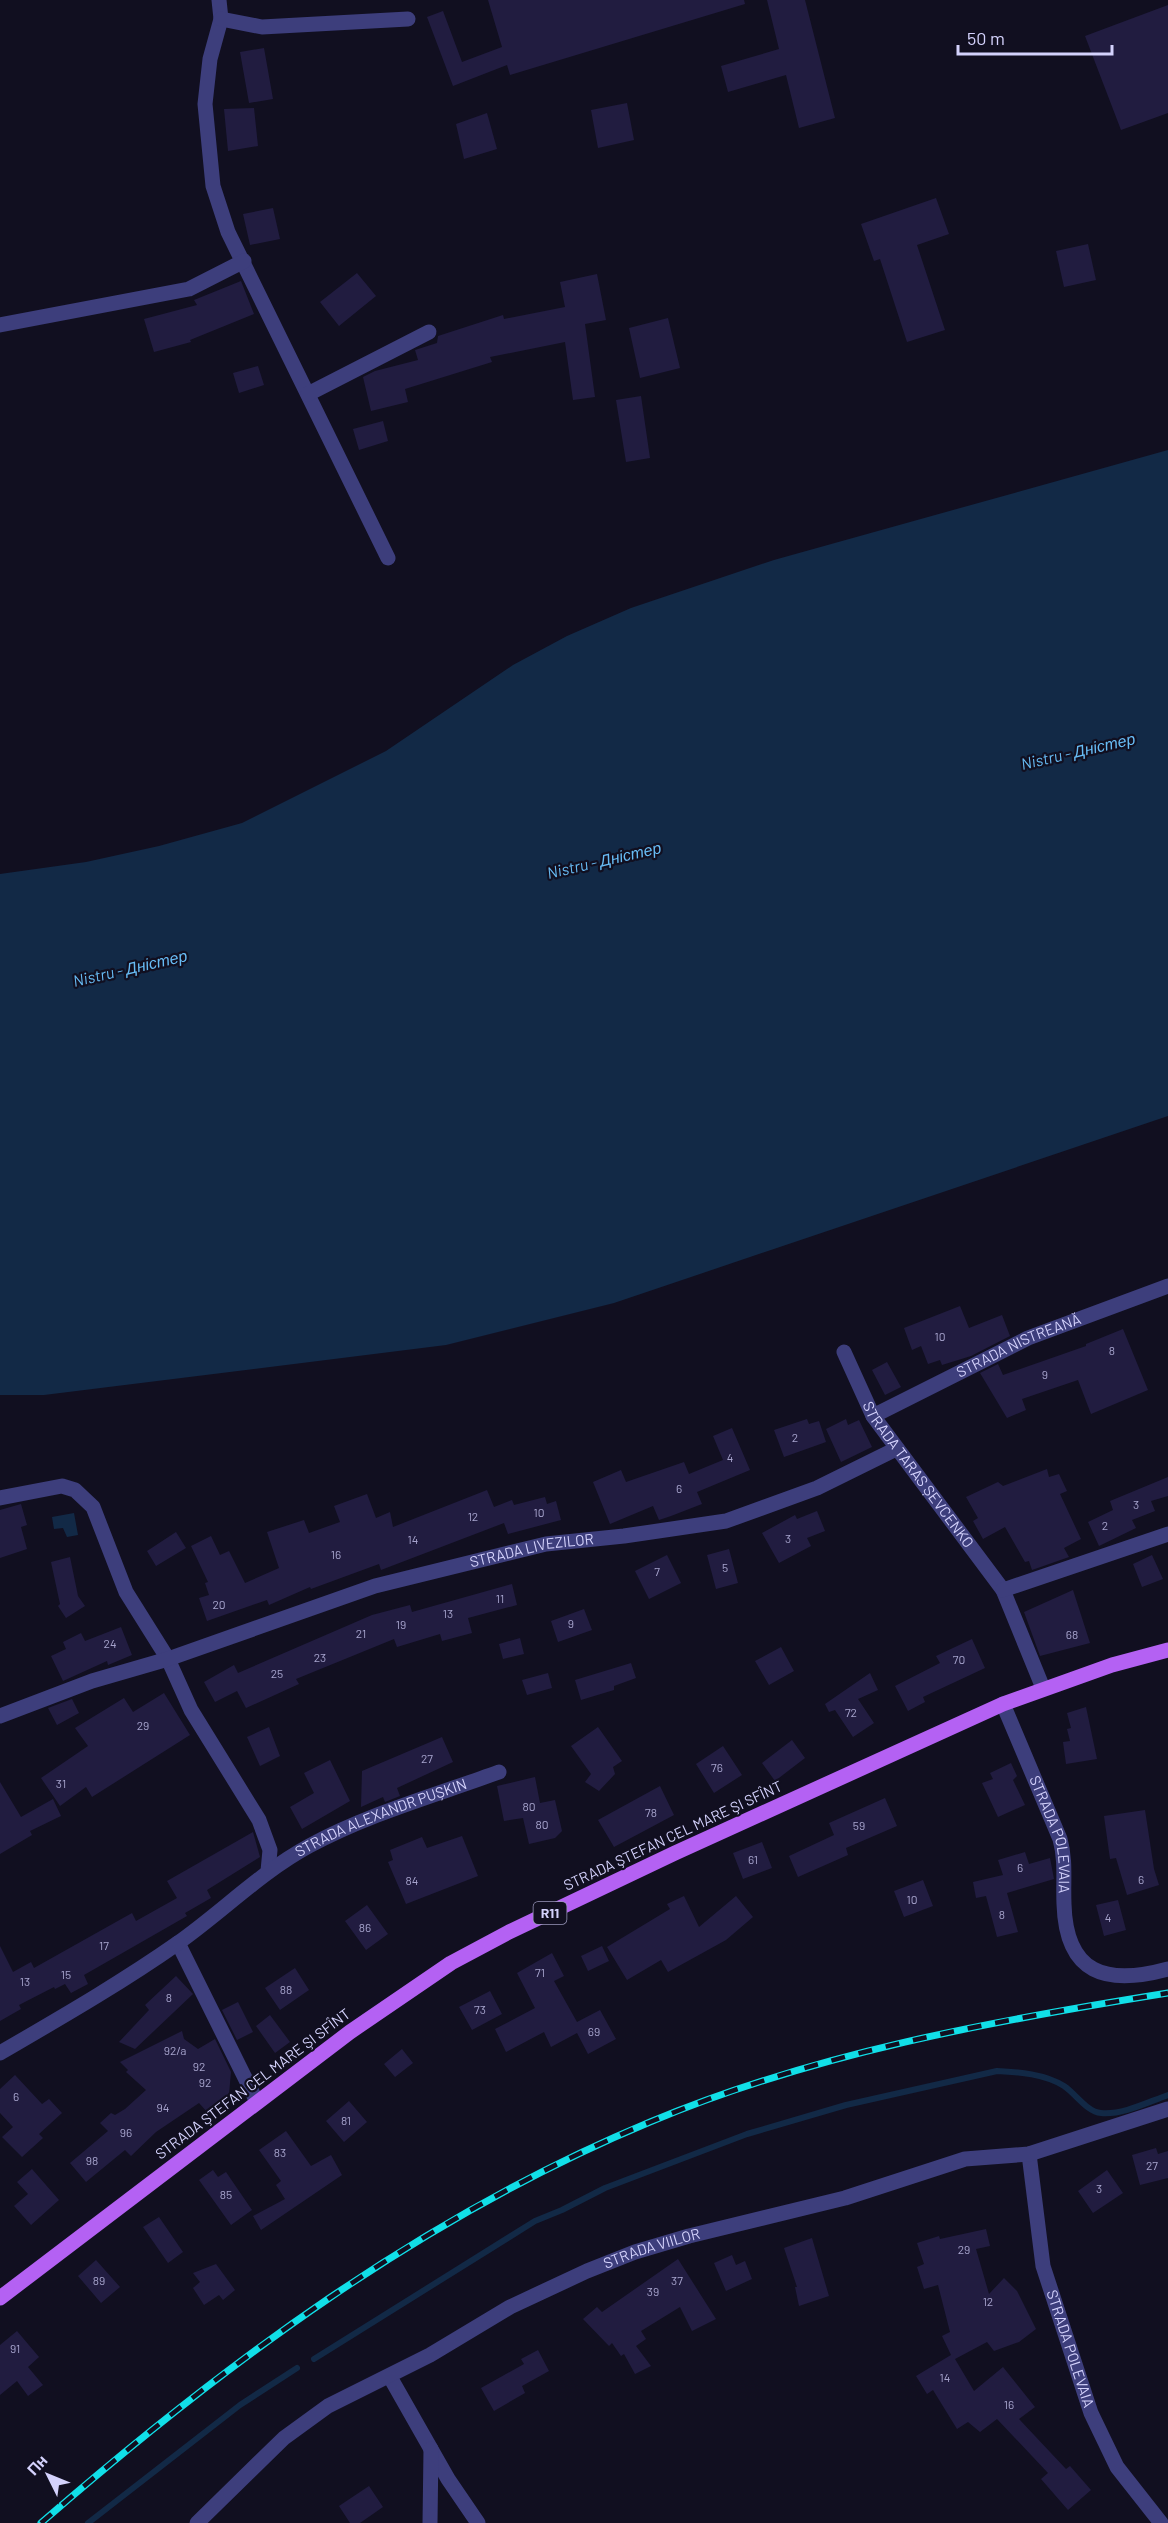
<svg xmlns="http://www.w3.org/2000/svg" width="1168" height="2523" viewBox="0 0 1168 2523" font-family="Barlow,sans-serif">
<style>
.water{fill:#122946}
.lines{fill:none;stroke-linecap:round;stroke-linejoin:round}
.stream{stroke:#122946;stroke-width:6}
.building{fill:#211c40}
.minor{stroke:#3d3e7c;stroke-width:15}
.major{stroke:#b461f3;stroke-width:15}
.rail-casing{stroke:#11dfe8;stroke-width:7}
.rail{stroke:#110f20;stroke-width:4.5;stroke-dasharray:14;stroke-linecap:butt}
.labels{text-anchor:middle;stroke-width:4.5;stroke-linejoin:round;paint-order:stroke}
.number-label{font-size:12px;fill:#a7a4cd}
.shield{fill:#110f20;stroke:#9a98ba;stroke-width:1.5}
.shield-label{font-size:14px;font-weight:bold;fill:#d4d2fc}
.street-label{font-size:15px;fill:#d4d2fc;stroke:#110f20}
.water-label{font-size:16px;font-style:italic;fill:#67bbf4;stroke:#110f20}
</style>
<rect width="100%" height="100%" fill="#110f20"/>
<path class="water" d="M1168,450v666l-554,187 -168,42 -402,50h-44v-521l86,-12 73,-16 83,-23 144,-72 127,-86 54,-29 64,-28 143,-48z
M74,1513l4,22 -11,2 -4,-9 -9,1 -2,-12z"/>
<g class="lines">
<path class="stream" d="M314,2359l221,-138 27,-11 43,-22 142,-54 99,-29 151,-34c22,1 48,3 67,15 12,8 23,26 37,27 22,2 47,-11 67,-18
M88,2523l152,-118 57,-37"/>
</g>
<path class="building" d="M488,0h256l1,4 -235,71 -3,-10 -54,21 -26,-69 16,-6 19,51 40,-15z
M767,0h38l30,118 -36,10 -13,-53 -58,17 -7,-26 58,-17z
M1168,5v108l-47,17 -36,-94z
M264,48l9,51 -24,4 -9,-51z
M627,103l7,37 -36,8 -7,-38z
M254,108l4,38 -30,5 -4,-42z
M487,113l10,36 -33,10 -8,-35z
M936,198l13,36 -32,11 28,85 -38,12 -27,-83 -6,2 -13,-37z
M273,208l7,31 -30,6 -7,-31z
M1088,244l8,36 -32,7 -8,-36z
M357,273l19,23 -37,30 -19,-24z
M597,274l9,46 -21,4 10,73 -22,3 -8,-58 -75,15 2,5 -87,27 3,13 -37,9 -8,-34 12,-6 43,-11 -3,-10 22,-7 1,-7 65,-21 1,4 61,-12 -5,-25z
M241,281l13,33 -64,26 1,2 -37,10 -10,-33 53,-14 -3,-5z
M668,318l12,50 -40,10 -11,-50z
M258,366l6,19 -25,8 -6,-20z
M641,396l9,62 -24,4 -10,-62z
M383,421l5,20 -29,9 -6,-21z
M960,1306l9,22 33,-13 8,21 -39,20 -29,9 -2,-5 -12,4 -7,-18 -9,4 -8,-22z
M1123,1329l25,61 -57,24 -13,-34 -56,19 4,11 -19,8 -27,-45 18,-9 5,11 83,-29v-2z
M887,1362l14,25 -16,8 -13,-25z
M807,1419l2,5 10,-3 7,21 -42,15 -10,-27z
M846,1419l2,6 11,-5 13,27 -31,15 -15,-33z
M732,1428l18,42 -53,22 5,12 -31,12 -12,4 -6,-14 -43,18 -17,-42 28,-12 5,12 58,-20 5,12 34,-14 -10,-24z
M1047,1469l2,8 10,-3 8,17 -7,3 21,45 -17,9 5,9 -37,13 -3,-9 -4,1 -20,-35 -22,12 -10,-18 5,-3 -12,-21 32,-15 5,4z
M1168,1477v19l-17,5 4,10 -23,9 4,8 -37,18 -11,-24 25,-12 -3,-9z
M487,1490l7,17 18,-7 2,5 31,-8 2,7 9,-3 5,19 -53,14 -4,-11 -123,47 -2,-6 -68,25 -1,-2 -41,18 -2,-5 -60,21 -8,-23 10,-3 -4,-12 3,-1 -17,-36 20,-10 9,19 9,-4 16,32 34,-15 -12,-36 37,-12 5,13 31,-11 -6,-16 33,-12 9,24 14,-6 3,15z
M21,1504l6,21 -6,2 6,22 -27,9v-48z
M817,1511l8,20 -18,7 4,8 -32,17 -17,-30 33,-18 2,4z
M176,1532l10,16 -30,18 -9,-15z
M729,1549l9,34 -22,6 -9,-34z
M667,1555l14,28 -32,16 -14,-28z
M1152,1555l11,24 -21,8 -9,-23z
M70,1557l8,39 7,10 -19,12 -8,-12 2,-2 -9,-42z
M512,1584l5,21 -49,13 4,15 -30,8 -2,-7 -43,13 -3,-8 -98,40 3,5 -53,24 -9,-17 -22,11 -11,-20 30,-17 4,8 134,-58 38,-10 2,7z
M1073,1590l17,53 -50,13 -16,-44z
M584,1609l8,21 -34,12 -7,-21z
M121,1627l11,28 -24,10 -1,-4 -44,20 -12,-25 15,-7 -3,-7 18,-9 4,8z
M520,1638l4,16 -21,5 -4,-15z
M972,1639l13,29 -62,29 2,5 -17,9 -13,-25 45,-23 -4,-7z
M781,1647l13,24 -25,14 -14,-24z
M631,1663l5,15 -22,8v4l-33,10 -6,-20z
M548,1673l4,15 -25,7 -5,-15z
M870,1673l8,17 -20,9 16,24 -21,14 -18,-27 -6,2 -4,-8z
M164,1693l26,42 -98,62 -6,-10 -26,19 -19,-28 47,-32 -13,-18 49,-30 9,14z
M72,1699l7,14 -22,12 -9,-17z
M1086,1707l11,52 -31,5 -3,-22 7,-1 -3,-12 4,-1 -4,-15z
M269,1727l11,29 -20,10 -13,-29z
M598,1727l24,34 -9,6 2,7 -16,17 -14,-9 6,-8 -20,-28z
M442,1737l11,25 -56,26 3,8 -15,6 -2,-5 -22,10 1,-36z
M792,1740l13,18 -30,23 -13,-18z
M723,1746l19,29 -28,18 -18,-29z
M330,1760l20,41 -48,28 -12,-22 24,-14 -10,-20z
M1011,1763l6,13 -4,4 12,25 -27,12 -16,-34 11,-4 -3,-6z
M535,1777l5,26 15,-3 7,31 -7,7 -26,6 -6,-26 -19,3 -7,-35z
M0,1782l21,35 32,-18 8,17 -31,15 2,4 -32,19z
M660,1786l14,29 -60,32 -16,-27z
M885,1798l12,28 -51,22 2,7 -50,22 -9,-21 45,-21 -5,-12z
M1145,1810l9,59 5,16 -32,10 -11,-37 -6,1 -6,-43z
M253,1832l7,25 -53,33 4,8 -26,15 2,3 -103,59 4,9 -17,9 -6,-9 -10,5 -1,-2 -35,18 2,4 -21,12v-75l13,26 18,-10 3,6 98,-55 4,8 41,-23 -10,-17z
M462,1836l16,40 -72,28 -18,-42 5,-2 -3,-10 32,-13 5,11z
M762,1842l10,26 -29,11 -10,-26z
M1025,1852l4,12 21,-6 4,21 -47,14 11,39 -21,5 -11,-41 -10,2 -3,-16 30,-7 -5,-15z
M923,1880l10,26 -29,11 -10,-26z
M684,1896l15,31 37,-31 17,21 -27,23 -58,32 -7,-12 -34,20 -20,-33 63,-38 -3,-5z
M1118,1900l8,30 -22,6 -8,-31z
M367,1905l21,29 -22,16 -21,-29z
M602,1946l7,15 -21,10 -7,-15z
M552,1953l12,23 -10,5 23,41 23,-12 16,29 -28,15 -11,-21 -26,14 -7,-15 -38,20 -11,-23 40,-21 -18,-35z
M295,1968l14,22 -29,20 -15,-22z
M176,1976l17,18 -58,55 -16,-7 30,-32 -4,-5z
M490,1991l12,23 -30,16 -13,-23z
M238,2002l15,30 -16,8 -15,-30z
M270,2015l20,27 -15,11 -19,-27z
M182,2031l2,8 14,10 17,-10 16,33 -2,22 -21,19 -9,-10 -43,29 -25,24 -6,-6 -39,32 -16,-19 38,-32 -8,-8 11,-10 4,2 10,-6 21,-19 -20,-18 2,-2 -8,-8z
M402,2049l11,14 -18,14 -11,-13z
M15,2075l27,29 7,-5 13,14 -23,21 4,4 -21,19 -20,-20 11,-10 -13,-14v-24z
M349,2101l18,21 -23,20 -18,-21z
M286,2131l25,35 20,-11 11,20 -81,55 -8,-14 32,-17 -9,-14 5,-4 -22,-31z
M1156,2148l2,6 10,-3v27l-28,7 -8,-30z
M32,2169l27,31 -28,25 -17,-19 14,-12 -11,-12z
M213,2170l5,7 8,-5 26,38 -21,15 -32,-45z
M1107,2170l16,23 -30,20 -15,-22z
M159,2217l24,35 -15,11 -25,-36z
M986,2229l4,17 -14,3 13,45 15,-16 13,13 19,38 -17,13 -25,9 -7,-9 -32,17 19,32 29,-24 32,40 -16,12 47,50 4,-3 21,24 -23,20 -27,-31 7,-6 -51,-54 -17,13 -12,-10 -11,7 -24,-39 -6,4 -11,-18 35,-21 -9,-19 8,-4 -12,-47 -14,4 -7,-22 7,-3 -7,-21 22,-7 1,3z
M812,2238l17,58 -30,10 -4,-19h2l-13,-39z
M732,2255l4,10 9,-4 7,18 -26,12 -12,-28z
M678,2259l38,60 -24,12 -12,-24 -39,24 5,8 -10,7 15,20 -16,8 -11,-20 -3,2 -9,-13 -3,3 -26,-27 14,-12 5,5z
M96,2260l24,27 -19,16 -23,-27z
M216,2264l19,26 -12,10 -4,-5 -15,10 -11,-17 7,-6 -7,-9z
M17,2331l22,26 -11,10 15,18 -15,11 -11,-15 -17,14v-50z
M538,2350l11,21 -27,15 3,7 -31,18 -13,-23 43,-24 -3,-5z
M369,2486l14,21 -23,16h-10l-11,-17z"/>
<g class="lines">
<g class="minor">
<path d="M219,0l2,19 -11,40 -5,45 8,82 15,46 160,326"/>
<path d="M221,19l41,8 146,-8"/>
<path d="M0,325l189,-36 55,-28"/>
<path d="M308,394l121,-62"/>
<path id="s1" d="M844,1352l29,64 130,174 40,98"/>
<path id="s2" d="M873,1416l155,-78 140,-52"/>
<path d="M0,1498l62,-12 13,4 18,17 33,85 42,67 23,51 68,110 11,30 -2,21"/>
<path d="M1003,1590l165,-56"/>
<path id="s3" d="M1003,1704l57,135c6,22 3,42 4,65 2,70 42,82 104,65"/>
<path id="s4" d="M0,1716l92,-35 76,-22 207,-73 171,-42 78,-8 102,-15 91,-33 79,-39"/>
<path d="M178,1943l79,159"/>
<path id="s5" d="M0,2053c60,-35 121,-70 178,-110 44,-31 83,-71 131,-97 59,-32 127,-51 190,-74"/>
<path id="s6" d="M1029,2154l14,112 48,147 26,54 44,56"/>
<path d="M390,2377l58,102 30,44"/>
<path id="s7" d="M197,2523l87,-85 44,-32 102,-51 80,-48 77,-36 48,-19 54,-16 156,-38 120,-39 64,-5 139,-45"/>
<path d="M430,2523l1,-74"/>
</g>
<path class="major" d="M0,2298l350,-266 101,-69 58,-31 166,-79 328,-149 109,-39 56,-15"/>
<defs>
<path id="rail" d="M41,2523c184,-160 383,-307 609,-401 165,-69 342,-101 518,-129"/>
</defs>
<use href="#rail" class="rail-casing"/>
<use href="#rail" class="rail"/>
</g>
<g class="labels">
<g class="number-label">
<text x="940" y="1341">10</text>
<text x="1112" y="1355">8</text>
<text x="1045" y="1379">9</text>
<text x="795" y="1442">2</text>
<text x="730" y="1462">4</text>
<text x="679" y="1493">6</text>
<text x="1136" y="1509">3</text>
<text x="539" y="1517">10</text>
<text x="473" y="1521">12</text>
<text x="1105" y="1530">2</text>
<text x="788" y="1543">3</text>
<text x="413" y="1544">14</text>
<text x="336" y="1559">16</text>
<text x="725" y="1572">5</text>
<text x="657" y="1576">7</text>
<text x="500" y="1603">11</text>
<text x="219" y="1609">20</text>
<text x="448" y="1618">13</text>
<text x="571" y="1628">9</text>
<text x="401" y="1629">19</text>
<text x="361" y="1638">21</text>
<text x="1072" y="1639">68</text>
<text x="110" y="1648">24</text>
<text x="320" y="1662">23</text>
<text x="959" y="1664">70</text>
<text x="277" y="1678">25</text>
<text x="851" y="1717">72</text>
<text x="143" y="1730">29</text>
<text x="427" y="1763">27</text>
<text x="717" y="1772">76</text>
<text x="61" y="1788">31</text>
<text x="529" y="1811">80</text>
<text x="651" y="1817">78</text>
<text x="542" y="1829">80</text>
<text x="859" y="1830">59</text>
<text x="753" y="1864">61</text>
<text x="1020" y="1872">6</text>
<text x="1141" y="1884">6</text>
<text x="412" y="1885">84</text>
<text x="912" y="1904">10</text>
<text x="1002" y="1919">8</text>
<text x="1108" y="1922">4</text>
<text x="365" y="1932">86</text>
<text x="104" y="1950">17</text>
<text x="540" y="1977">71</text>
<text x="66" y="1979">15</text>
<text x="25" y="1986">13</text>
<text x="286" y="1994">88</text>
<text x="169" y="2002">8</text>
<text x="480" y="2014">73</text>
<text x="594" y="2036">69</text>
<text x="175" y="2055">92/a</text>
<text x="199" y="2071">92</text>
<text x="205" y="2087">92</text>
<text x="16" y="2101">6</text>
<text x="163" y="2112">94</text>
<text x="346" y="2125">81</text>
<text x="126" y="2137">96</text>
<text x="280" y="2157">83</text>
<text x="92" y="2165">98</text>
<text x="1152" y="2170">27</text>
<text x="1099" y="2193">3</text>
<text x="226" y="2199">85</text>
<text x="964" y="2254">29</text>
<text x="99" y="2285">89</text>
<text x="677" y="2285">37</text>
<text x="653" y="2296">39</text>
<text x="988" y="2306">12</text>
<text x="15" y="2353">91</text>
<text x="945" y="2382">14</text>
<text x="1009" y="2409">16</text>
</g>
<rect class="shield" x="533.5" y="1902" width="33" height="22" rx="4.5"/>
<g class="shield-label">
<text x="550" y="1918">R11</text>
</g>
<g class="street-label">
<text dy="5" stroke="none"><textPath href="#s2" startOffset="162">STRADA NISTREANĂ</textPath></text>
<text dy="5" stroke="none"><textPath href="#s1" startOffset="144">STRADA TARAS ȘEVCENKO</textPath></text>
<text dy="5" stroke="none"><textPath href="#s4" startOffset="558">STRADA LIVEZILOR</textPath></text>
<text dy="5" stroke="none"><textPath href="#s5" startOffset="450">STRADA ALEXANDR PUȘKIN</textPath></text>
<text dy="5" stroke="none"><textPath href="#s3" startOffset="140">STRADA POLEVAIA</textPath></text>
<text transform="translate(673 1836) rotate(-25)" y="5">STRADA ŞTEFAN CEL MARE ŞI SFÎNT</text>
<text transform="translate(253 2084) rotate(-37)" y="5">STRADA ŞTEFAN CEL MARE ŞI SFÎNT</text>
<text dy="5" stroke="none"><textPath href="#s7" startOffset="537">STRADA VIILOR</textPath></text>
<text dy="5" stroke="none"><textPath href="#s6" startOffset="200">STRADA POLEVAIA</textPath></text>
</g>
<g class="water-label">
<text transform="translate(1078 751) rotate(-13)" y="6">Nistru - Дністер</text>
<text transform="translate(604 860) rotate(-13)" y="6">Nistru - Дністер</text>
<text transform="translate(130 968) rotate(-13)" y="6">Nistru - Дністер</text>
</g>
</g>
<g transform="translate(48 2475) rotate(313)" stroke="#110f20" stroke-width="4.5" paint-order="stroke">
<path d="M0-4.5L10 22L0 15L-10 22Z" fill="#d4d2fc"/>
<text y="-9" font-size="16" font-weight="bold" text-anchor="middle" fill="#d4d2fc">Пн</text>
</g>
<path d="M958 45v9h154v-9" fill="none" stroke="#d4d2fc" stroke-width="3"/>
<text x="967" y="45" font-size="18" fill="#d4d2fc" stroke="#110f20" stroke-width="4.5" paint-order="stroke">50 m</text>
</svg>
